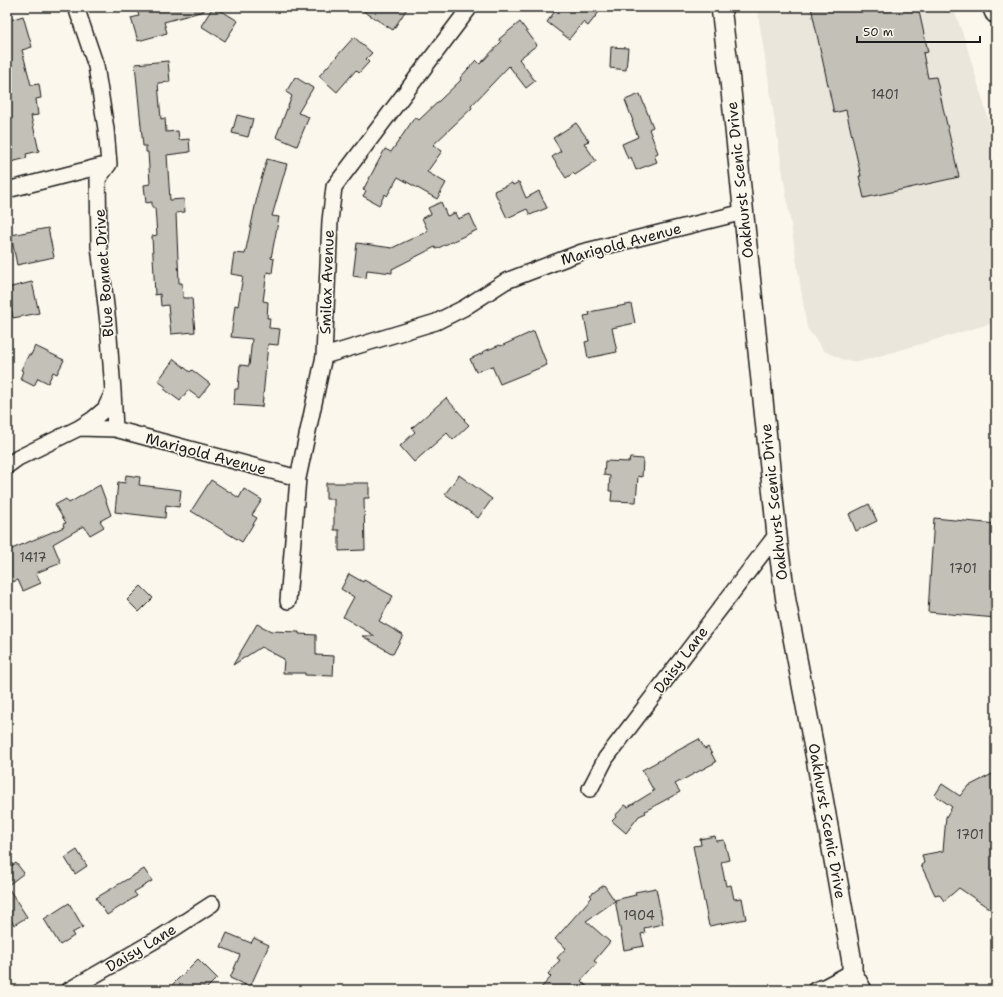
<svg xmlns="http://www.w3.org/2000/svg" width="1003" height="997" viewBox="0 0 1003 997" font-family="'Shantell Sans',sans-serif">
<style>
.built{fill:#eae6dc}
.building{fill:#c3c0b8;stroke:#1c1c1c}
.lines{fill:none;stroke-linecap:round;stroke-linejoin:round}
.minor-casing{stroke:#1c1c1c;stroke-width:18}
.tertiary-casing{stroke:#1c1c1c;stroke-width:22}
.motorway-casing{stroke:#1c1c1c;stroke-width:25}
.minor{stroke:#fbf7ec;stroke-width:15}
.tertiary{stroke:#fbf7ec;stroke-width:19}
.motorway{stroke:#fbf7ec;stroke-width:22}
.labels{text-anchor:middle;stroke-width:3;stroke-linejoin:round;paint-order:stroke}
.number-label{font-size:13px;fill:#464543}
.street-label{font-size:15px;fill:#1c1c1c;stroke:#fbf7ec}
</style>
<rect width="100%" height="100%" fill="#fbf7ec"/>
<filter id="ink" filterUnits="userSpaceOnUse"><feTurbulence type="fractalNoise" baseFrequency=".025" numOctaves="2"/><feDisplacementMap in="SourceGraphic" scale="8" xChannelSelector="R" yChannelSelector="G"/><feConvolveMatrix kernelMatrix="1 2 1 2 8 2 1 2 1" color-interpolation-filters="sRGB"/></filter>
<g filter="url(#ink)">
<path class="built" d="M757,7h196l12,33 31,105v177l-137,40 -15,-2 -20,-9 -17,-23z"/>
<path class="building" d="M136,7h67l1,4 -40,11 3,11 -29,8 -7,-23 8,-2z
M213,7h2l23,14 -13,20 -24,-15z
M357,7h51l-15,23z
M558,7h45l-15,19 -5,-4 -14,17 -22,-17z
M811,7h107l10,45 -5,1 5,25 8,-1 23,100 -95,21 -5,-22h2l-15,-66 -12,3z
M23,16l9,31 -10,3 9,35 8,-1 2,14 -5,1 2,16 -7,1 8,35 -13,3 1,4 -20,5v-142z
M520,22l17,23 -18,14 16,22 -9,7 -17,-22 -38,40 1,2 -39,37 9,6 -15,21 19,11 -9,16 -39,-22 -11,19 -2,-2 -6,11 -16,-9 3,-5 -3,-1 22,-41 6,3 24,-35 4,3 42,-40 -1,-2 16,-18 4,4 21,-22 -2,-3z
M354,37l18,16 -6,6 3,3 -10,11 -3,-3 -19,22 -18,-16z
M611,47l17,1 -2,22 -16,-2z
M168,61l2,21 -12,1 3,36 4,-1 1,14 12,-1 1,9 10,-1 1,13 -23,3 3,45 14,-1 1,13 -9,1 3,70h3l1,15h9l3,34 -24,2 -3,-29 -7,1 -1,-12 -5,1 -3,-59 5,-1 -2,-27h-3v-6l-6,1 -2,-18 6,-1 -2,-32h-2v-6h-3l-8,-82z
M295,77l18,11 -15,25 11,4 -12,29 -21,-9 16,-41 -6,-4z
M640,94l13,33 -4,2 9,24 -4,2 3,7 -21,8 -5,-13 -3,2 -6,-15 16,-7 -6,-16h1l-8,-21z
M237,115l16,4 -5,18 -16,-4z
M576,123l13,18 -5,2 12,18 -21,14 -2,-2 -7,5 -14,-21 9,-6 -8,-13z
M267,159l20,5 -15,52 7,1 -8,41 3,1 -2,14 -5,-1 -4,29 5,1 -1,16h3l-1,10 11,1 -2,16 -10,-1 -6,63 -28,-2 1,-16h3l2,-24 9,1 3,-27 -21,-2 4,-32 3,1 5,-30 -12,-2 3,-21 11,1 12,-57h-1z
M519,182l7,16 13,-7 8,17 -17,7 -3,-6 -20,9 -13,-27 18,-8 1,2z
M441,202l6,14 8,-3 3,6 12,-5 7,16 -41,19 -1,-2 -43,22v4l-25,-3 -1,8 -13,-2 4,-33 35,5 36,-17 -6,-13 9,-4 -3,-6z
M48,228l6,29 -37,8 -6,-30z
M32,282l7,31 -26,5 -6,-30z
M631,304l4,19 -23,5 5,24 -29,6 -3,-16 4,-1 -5,-25 6,-1 -1,-3z
M534,331l13,34 -47,19 -8,-18 -16,6 -6,-13 13,-6 -1,-1 18,-7 1,1z
M35,346l29,14 -7,14 -4,-2 -5,11 -10,-5 -4,8 -14,-7 3,-8 -2,-1 8,-16 2,1z
M174,359l16,13 2,-2 18,14 -11,14 -11,-8 -8,11 -16,-12 2,-2 -8,-6z
M446,398l19,21 -1,1 5,5 -16,15 -6,-7 -33,29 -14,-16 15,-14 -3,-4z
M630,458l13,1 -1,18 -4,-1 -2,26 -25,-1 1,-10h-3l1,-15 -6,-1 1,-14 24,1z
M126,475l14,2 -1,8 42,5 -2,17 -13,-2 -1,13 -50,-6 3,-30 7,1z
M459,475l33,24 -14,19 -33,-24z
M211,480l28,18 5,-9 18,11 -10,15 5,3 -15,24 -51,-31z
M326,483h43v15h-5l1,52 -26,1v-21h-5v-31h-8z
M100,485l11,30 -11,6 4,6 -14,8 -6,-9 -31,18 8,19 -25,10 5,10 -18,8 -5,-11 -11,4v-33l57,-24 -1,-3 3,-1 -11,-18 11,-6 3,4z
M869,504l8,17 -21,10 -7,-17z
M934,518l62,6v94l-68,-6z
M349,574l14,8 1,-2 29,16 -14,25 24,14 -10,19 -31,-18h13l-32,-19 11,-20 -13,-8z
M141,586l12,12 -14,14 -12,-12z
M257,624l14,7 28,1v2l17,1v20l18,1 -1,20 -28,-1v-2h-22l1,-14 -23,-12 -28,18z
M699,739l6,10 3,-2 8,15 -41,22 5,8 -35,19 1,2 -7,3 -13,17 -14,-12 4,-4 -1,-2 3,-2 7,-8 3,2 26,-16 -12,-21z
M996,772v141l-37,-25 -15,13 -5,-7 -4,1 -14,-30 3,-2 -2,-8 21,-4 3,-34 6,-10 -17,-12 7,-11 18,12 7,-9z
M715,836l1,5 8,-1 5,20 -8,2 5,24 5,-1 3,14 8,-1 4,21 -37,7 -16,-80 8,-1 -1,-6z
M77,850l10,16 -12,8 -10,-16z
M16,863l8,10 -17,13 20,31 -13,8 -7,-11v-45z
M144,869l8,12 -18,11 3,4 -30,19 -11,-17z
M604,885l11,16 -29,20 24,21 -16,19 3,2 -16,18 10,9h-52l12,-13 -3,-3 12,-14 -3,-2 9,-10 -11,-9 37,-42 -2,-2z
M656,888l7,36 -19,4 1,5 -4,1 3,12 -20,4 -9,-50 21,-5 -1,-3z
M69,903l14,24 -11,6 2,3 -14,9 -16,-26z
M227,933l24,10 3,-5 15,7 -19,42 -20,-9 10,-23 -19,-8z
M198,959l19,19 -12,12h-38z"/>
<g class="lines">
<defs>
<path id="minor" d="M7,190l102,-26
M324,356l112,-34 28,-14 42,-27 76,-29 162,-40
M79,428l14,-9 12,-10 8,-17
M115,429l183,49
M7,466l11,-8 61,-30 36,1 -2,-38 -5,-68 -9,-77 -1,-67 11,-15 -3,-35 -10,-63 -20,-59
M288,601l10,-123 26,-122 6,-135 4,-34 136,-180
M590,789l16,-31 171,-224
M69,990l92,-53 51,-33
M815,990l11,-4 26,-14"/>
<path id="tertiary" d="M721,7l9,74 48,464 8,56 31,163 35,198v10l10,18"/>
<path id="motorway" d="M994,7l2,5"/>
</defs>
<use href="#minor" class="minor-casing"/>
<use href="#tertiary" class="tertiary-casing"/>
<use href="#motorway" class="motorway-casing"/>
<use href="#minor" class="minor"/>
<use href="#tertiary" class="tertiary"/>
<use href="#motorway" class="motorway"/>
</g>
</g>
<g class="labels">
<g class="number-label">
<text x="885" y="99">1401</text>
<text x="33" y="562">1417</text>
<text x="963" y="573">1701</text>
<text x="970" y="839">1701</text>
<text x="639" y="920">1904</text>
</g>
<g class="street-label">
<text transform="translate(740 180) rotate(-96)" y="5">Oakhurst Scenic Drive</text>
<text transform="translate(621 244) rotate(-15)" y="5">Marigold Avenue</text>
<text transform="translate(104 273) rotate(-94)" y="5">Blue Bonnet Drive</text>
<text transform="translate(327 282) rotate(-88)" y="5">Smilax Avenue</text>
<text transform="translate(206 454) rotate(15)" y="5">Marigold Avenue</text>
<text transform="translate(774 502) rotate(-96)" y="5">Oakhurst Scenic Drive</text>
<text transform="translate(681 660) rotate(-53)" y="5">Daisy Lane</text>
<text transform="translate(827 821) rotate(80)" y="5">Oakhurst Scenic Drive</text>
<text transform="translate(141 948) rotate(-31)" y="5">Daisy Lane</text>
</g>
</g>
<rect width="1003" height="997" fill="none" stroke="#fbf7ec" stroke-width="24"/>
<rect x="12" y="12" width="979" height="973" fill="none" stroke="#1c1c1c" stroke-width="1.5" filter="url(#ink)"/>
<path d="M857 36v6h123v-6" fill="none" stroke="#1c1c1c" stroke-width="2"/>
<text x="863" y="36" font-size="12" fill="#1c1c1c" stroke="#fbf7ec" stroke-width="3" paint-order="stroke">50 m</text>
</svg>
